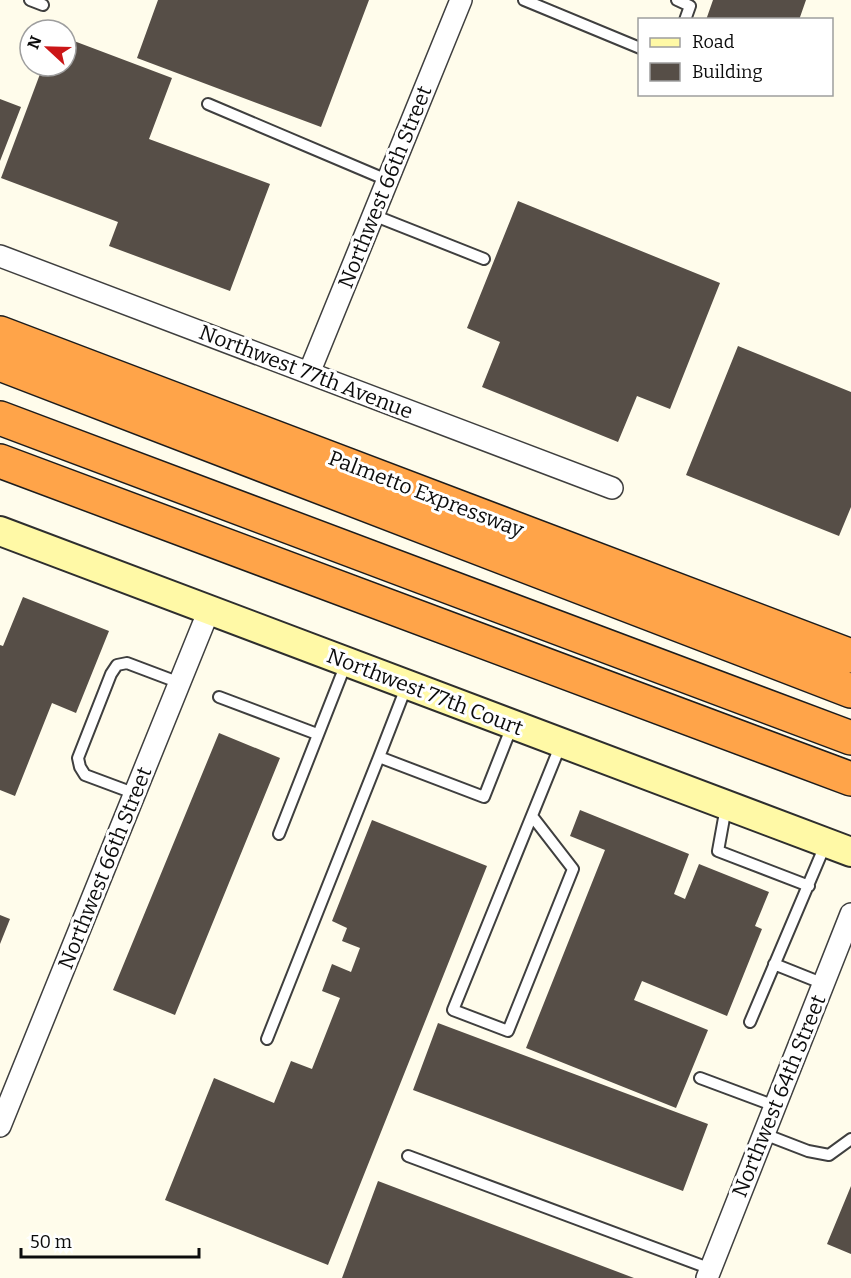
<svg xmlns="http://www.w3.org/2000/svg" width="851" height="1278" viewBox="0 0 851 1278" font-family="Bitter,serif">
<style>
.building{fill:#564e47}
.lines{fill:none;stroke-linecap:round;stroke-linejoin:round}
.lane-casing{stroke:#3f3f3f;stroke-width:14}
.street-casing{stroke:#3f3f3f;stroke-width:24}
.secondary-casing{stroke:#2e2e2e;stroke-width:32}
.highway-casing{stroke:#1d1d1d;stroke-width:36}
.lane{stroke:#fff;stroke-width:10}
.street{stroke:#fff;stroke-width:21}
.secondary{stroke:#fff9a6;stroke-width:28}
.highway{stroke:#ffa449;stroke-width:33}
.labels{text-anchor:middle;stroke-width:6;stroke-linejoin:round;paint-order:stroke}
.street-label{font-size:21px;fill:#0c0c0c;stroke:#fff}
</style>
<rect width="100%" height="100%" fill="#fffceb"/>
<path class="building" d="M158,0h211l-48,127 -184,-69z
M713,0h93l-7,20h-93z
M66,38l106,40 -23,61 121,45 -40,107 -121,-45 9,-24 -117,-44 42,-112h23z
M0,99l21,8 -21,54z
M518,201l202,82 -50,126 -33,-13 -19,46 -136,-55 18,-45 -33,-14z
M738,346l113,46v115l-12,29 -153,-61z
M23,597l86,34 -33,82 -24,-10 -37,93 -15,-6v-145l3,1z
M219,733l61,25 -105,257 -62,-25z
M580,810l109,44 -15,40 11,5 14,-35 70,28 -14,34 7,3 -35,87 -85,-35 -8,19 74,30 -32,78 -150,-60 79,-198 -35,-14z
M372,820l115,46 -159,399 -163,-65 49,-122 60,25 17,-42 21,8 28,-71 -18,-7 10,-27 19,8 9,-24 -18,-7 5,-13 -15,-7z
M0,915l10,4 -10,25z
M438,1023l270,101 -25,67 -270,-101z
M378,1181l256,97h-292z
M851,1186v68l-24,-10z"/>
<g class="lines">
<defs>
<path id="lane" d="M30,0l13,5
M524,0l116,48
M677,0l13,6 -5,14
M208,104l179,76
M373,215l111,44
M407,685l-28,72 105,40 28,-71
M219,697l98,37
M136,794l-51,-19 -5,-8 -2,-9 33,-84 6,-9 10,-2 53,20
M726,807l-8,44 91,35
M532,816l41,53 -65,162 -55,-21 108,-266
M279,834l68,-173
M774,964l50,20
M750,1022l76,-179
M267,1039l112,-282
M700,1078l75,28
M764,1134l44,17 21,4 22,-16
M408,1156l303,113"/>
<path id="street" d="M0,256l612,232
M309,373l152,-373
M0,1126l209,-516
M707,1278l144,-364"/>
<path id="secondary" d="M0,531l851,321"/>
<path id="highway" d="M0,333l851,323
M0,364l851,327
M0,418l851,320
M0,461l851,318"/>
</defs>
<use href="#lane" class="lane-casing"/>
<use href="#street" class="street-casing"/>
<use href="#secondary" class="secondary-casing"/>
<use href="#highway" class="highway-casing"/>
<use href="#lane" class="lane"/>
<use href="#street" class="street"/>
<use href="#secondary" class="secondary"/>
<use href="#highway" class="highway"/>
</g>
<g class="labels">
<g class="street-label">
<text transform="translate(385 187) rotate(-68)" y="7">Northwest 66th Street</text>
<text transform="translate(306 372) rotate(21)" y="7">Northwest 77th Avenue</text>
<text transform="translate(426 494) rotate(21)" y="7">Palmetto Expressway</text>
<text transform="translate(425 692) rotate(21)" y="7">Northwest 77th Court</text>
<text transform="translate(105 868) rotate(-68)" y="7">Northwest 66th Street</text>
<text transform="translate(779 1096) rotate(-68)" y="7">Northwest 64th Street</text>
</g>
</g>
<rect x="638" y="18" width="195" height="78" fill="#ffffff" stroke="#9e9e9e" stroke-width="1.5"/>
<rect x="650" y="38" width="30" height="9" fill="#fff9a6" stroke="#9e9e9e" stroke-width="1.5"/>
<text x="692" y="48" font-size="18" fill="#0c0c0c">Road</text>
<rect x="650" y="63" width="30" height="18" fill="#564e47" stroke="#9e9e9e" stroke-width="1.5"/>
<text x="692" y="78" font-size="18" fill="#0c0c0c">Building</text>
<g transform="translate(48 48) rotate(292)"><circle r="28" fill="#ffffff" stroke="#9e9e9e" stroke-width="1.5"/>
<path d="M0-4.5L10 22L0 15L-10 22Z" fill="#cb1617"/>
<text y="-9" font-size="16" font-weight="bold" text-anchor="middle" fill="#0c0c0c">N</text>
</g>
<path d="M21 1248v9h178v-9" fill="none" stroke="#0c0c0c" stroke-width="3"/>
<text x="30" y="1248" font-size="18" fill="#0c0c0c" stroke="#ffffff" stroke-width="4.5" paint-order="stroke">50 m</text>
</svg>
